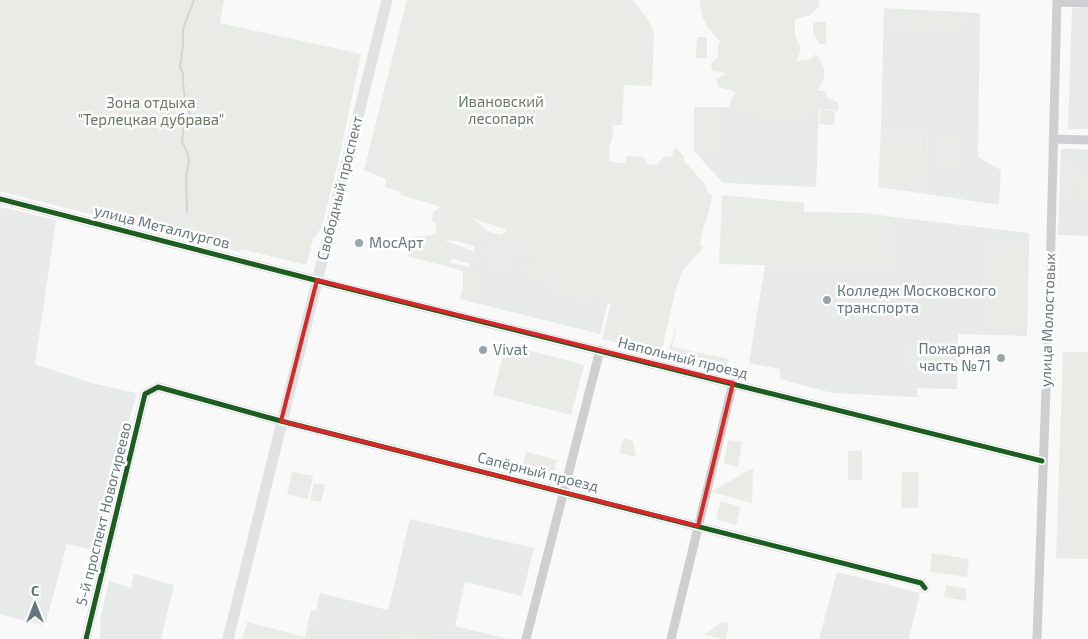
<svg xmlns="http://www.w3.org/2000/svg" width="1088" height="639" viewBox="0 0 1088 639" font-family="'Exo 2',sans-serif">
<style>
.built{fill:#e8e9e9}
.green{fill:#e8ebe6}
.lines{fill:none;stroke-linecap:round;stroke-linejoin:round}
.stream{stroke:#ced6d9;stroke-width:2}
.minor{stroke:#cecfd0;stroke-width:9}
.major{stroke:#e1e2e2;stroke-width:11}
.cycleway-casing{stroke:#fff;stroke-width:8}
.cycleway{stroke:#1b5e20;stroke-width:5}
.marked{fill:none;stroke:#d62828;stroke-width:4;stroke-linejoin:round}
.poi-dot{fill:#99a4ac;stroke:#fff;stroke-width:2}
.labels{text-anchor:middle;stroke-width:5;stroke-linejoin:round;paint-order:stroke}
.park-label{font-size:15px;fill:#687a64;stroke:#fff}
.street-label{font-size:15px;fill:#657683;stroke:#fff}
.poi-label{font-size:15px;fill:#657683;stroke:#fff;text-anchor:start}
</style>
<rect width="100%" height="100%" fill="#f9f9f9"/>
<path class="built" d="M884,8l96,5 -2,144 23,13 -2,35 -73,-11 2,-65 -47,-1z
M1072,8h16v121h-20z
M694,107l125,2 -3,78 -93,-4 -29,-32z
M1061,149h27v87l-30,-1z
M0,207l56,13 -21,144 56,19 46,10 -28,92 -15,65 -27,-6 -22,82 -45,-12z
M894,217l135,16 -2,103 -69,-2 -1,55 -40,-1v9l-85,-4 -52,-14v-10l-31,-6 16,-98 129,3z
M480,229l137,38 -17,67 -140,-35z
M410,519l124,29 -12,48 -57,-14 -10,44 54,13h-200l11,-46 68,17z
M837,572l83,21 -11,46h-90z
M134,574l40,11 -13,54h-61l1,-23 8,-35 22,7z"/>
<path class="green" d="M0,0h224l-4,23 141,31 -22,105 -17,67 -7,12 -1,-2 -8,29 -65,-16 -1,3 -240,-61z
M407,0h226l14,18 7,15 -2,53 -28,-1 -2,40h-10c3,7 0,13 -2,20 -1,5 0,11 -1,17l16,1 2,-7 17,1 3,7 9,1 8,-8 8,-1 3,-9 9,9v5l22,24 2,8 2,-1 2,4 -6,27 -2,1 -4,20 3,4 -20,22 -7,18 -15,65 -59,-14 9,-35 -8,-2 1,-18 -4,5 -4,10c-11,5 -35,-5 -46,-10l-4,-9 -28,-10 1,-4 10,1 9,-1 -2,-9 -23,-5 -5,3v3l5,5 -3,6c-19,4 -32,-7 -22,-25h11l1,-8 8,-6 -39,-13 10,6 12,14 -9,4 -3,7 -22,-7 -13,-1 31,12 8,15 -30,-8 -4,3 20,5 11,6 -3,22 -14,-2v-21l-7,-3 -49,-13 3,-5 -2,-5 2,-8c9,-3 16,-1 25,-4l2,-8 -5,-6 1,-8 8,-5 -39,-12 -2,-3 -15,-5 1,-8 -22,-9z
M700,0h118l2,6 -10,9 -15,4v18l6,10 -4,14 11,-1 8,-6c10,15 12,21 1,36l9,2 1,6 11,4v10l-4,-2 -19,-1 -12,8 -33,3 -17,-7 -14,-1 -9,-4 1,-8 5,-8 -17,-5 -3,-8 10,-6 -14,-2 -1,-8 7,-6v-10l2,-6c-13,-13 -20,-23 -20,-41z
M892,10l33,3 -2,19 -33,-3z
M927,12l37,4 -2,19 -36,-4z
M813,22h13v22h-7l-6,-12z
M697,37h10v21h-11z
M697,110h25v39h-25z
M820,110l15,1 -1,14 -14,-1z
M881,128l47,1 -2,65 -48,-7z
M934,136l24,1 -1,32h-24z
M1074,153v20l14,1v26h-10v-20h-10v19h-4l1,-38z
M722,195l82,8v9l60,1 30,4v51l-175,-4z
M985,239l44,5 -2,82 -43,-1z
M679,319l-7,28 57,12 -2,8 -59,-14z
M506,344l78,21 -13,50 -78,-20z
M907,346l44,1v19l-44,-1z
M1063,352h25v207l-32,-1z
M624,438l9,3 3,16 -17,-4z
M728,440l14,2 -4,25 -14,-3z
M862,450v30h-14v-29z
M526,452l31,8 -4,16 -31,-7z
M753,468l-1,35 -41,-11z
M292,472l21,4 -5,23 -21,-5z
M902,472h17l-1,36h-17z
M314,483l11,2 -4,17 -11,-2z
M721,501l20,6 -5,18 -20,-6z
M932,553l37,6 -2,18 -37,-5z
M946,585l20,4v12l-22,-4z
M311,610l5,1 -7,28h-67l5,-17 58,15z
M722,622l7,1 -3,16 -22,-4z
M396,627l43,12h-46z"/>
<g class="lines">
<path class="stream" d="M187,212l-1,-34 3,-18 -4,-13 -3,-5 2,-18 4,-4 2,-7 -5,-14 -2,-16v-9l-3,-7 3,-22v-16l11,-29"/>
<path class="minor" d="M1057,2l31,1
M1053,139l35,1
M0,199l334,86 708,176
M86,639l59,-245 13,-7 123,34 640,162 4,5
M526,639l74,-289
M671,639l62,-256
M1037,639l13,-362 7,-277"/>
<path class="major" d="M228,639c52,-213 105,-426 159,-639"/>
<defs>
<path id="cycleway" d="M0,199l334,86 708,176
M86,639l59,-245 13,-7 123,34 640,162 4,5"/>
</defs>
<use href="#cycleway" class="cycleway-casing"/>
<use href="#cycleway" class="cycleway"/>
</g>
<path class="marked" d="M317,280l416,103 -35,143 -417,-105z"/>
<g class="poi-dot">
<circle cx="359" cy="243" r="5"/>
<circle cx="827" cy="300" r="5"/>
<circle cx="483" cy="350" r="5"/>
<circle cx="1001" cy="358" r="5"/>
</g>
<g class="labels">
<g class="park-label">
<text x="501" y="107">Ивановский<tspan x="501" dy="17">лесопарк</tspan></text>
<text x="151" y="108">Зона отдыха<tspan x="151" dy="17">"Терлецкая дубрава"</tspan></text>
</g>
<g class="street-label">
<text transform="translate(340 188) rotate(-76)" y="5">Свободный проспект</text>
<text transform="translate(162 227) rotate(14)" y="5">улица Металлургов</text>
<text transform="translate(1048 320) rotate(-88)" y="5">улица Молостовых</text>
<text transform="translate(683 358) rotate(14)" y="5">Напольный проезд</text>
<text transform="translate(538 472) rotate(14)" y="5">Сапёрный проезд</text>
<text transform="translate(104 514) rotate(-76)" y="5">5-й проспект Новогиреево</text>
</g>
<g class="poi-label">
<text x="369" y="248">МосАрт</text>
<text x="837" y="296">Колледж Московского<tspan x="837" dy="17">транспорта</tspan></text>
<text x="991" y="354" text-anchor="end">Пожарная<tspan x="991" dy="17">часть №71</tspan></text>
<text x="493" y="355">Vivat</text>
</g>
</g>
<g transform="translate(35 604)" stroke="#ffffff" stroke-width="4" paint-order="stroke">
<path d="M0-4L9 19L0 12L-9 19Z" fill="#657683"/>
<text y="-8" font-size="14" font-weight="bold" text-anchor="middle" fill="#657683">С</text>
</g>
</svg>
